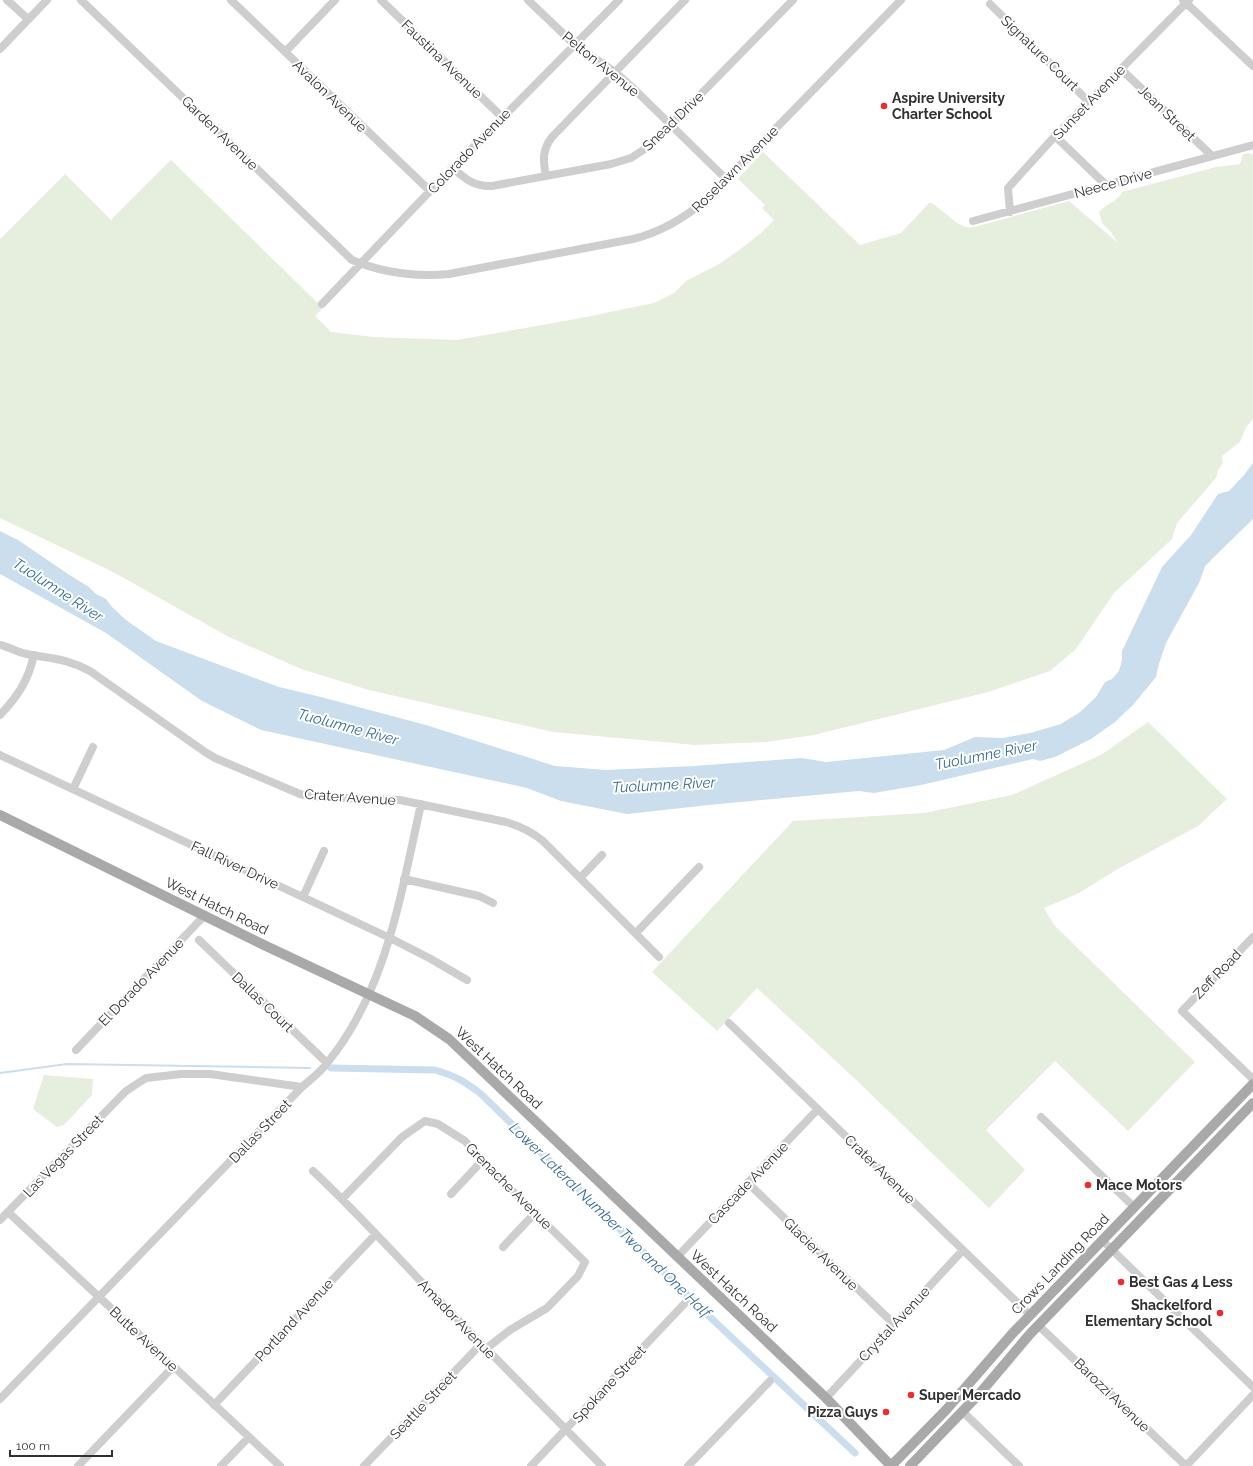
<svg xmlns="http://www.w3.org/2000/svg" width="1253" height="1466" viewBox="0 0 1253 1466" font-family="Raleway,sans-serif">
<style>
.green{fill:#e6eede}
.water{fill:#cadeee}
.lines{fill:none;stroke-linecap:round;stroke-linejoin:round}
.stream{stroke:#cadeee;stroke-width:2}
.canal{stroke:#cadeee;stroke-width:7}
.minor{stroke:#cecece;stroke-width:8}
.major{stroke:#a9a9a9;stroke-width:10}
.poi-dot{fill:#ef2b2e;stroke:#fff;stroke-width:1.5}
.labels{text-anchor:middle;stroke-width:4;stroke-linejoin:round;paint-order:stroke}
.street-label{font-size:14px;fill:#313131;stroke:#fff}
.poi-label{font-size:14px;font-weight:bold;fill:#313131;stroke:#fff;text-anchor:start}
.water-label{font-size:15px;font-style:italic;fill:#396d98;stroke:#fff}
</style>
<rect width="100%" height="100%" fill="#fff"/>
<path class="green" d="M763,152l97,93 41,-12 28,-30h3l24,19 7,4 8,2 98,-27 49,42 -8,-12 -8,-8 -3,-11c8,-9 17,-9 23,-20l94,-25 24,-3 3,-10 7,-1 3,2v264l-7,8 -6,15 -18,14 1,7 -5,7 -2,8 -39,45 -5,16 -58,54 -38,56 -26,22 -62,21 -174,43 -48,7 -71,3 -142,-13 -184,-42 -68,-21 -72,-32 -116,-65 -113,-54v-279l65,-65 46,46 60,-60 152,148 -8,8 16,16 42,5 84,3 119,-21 78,-16 20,-10 12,-12 33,-17 20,-14 21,-16 14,-14 -12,-12 3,-3 -27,-26z
M1148,722l79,77 -29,27 -82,44 -37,23 -35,15 10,17 141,137 -67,69 -73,-70 -69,69 39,40 -36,38 -136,-131 -96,-89 -40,43 -65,-59 141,-151 131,-8 88,-18 89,-40z
M44,1075l49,4 -1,16 -28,30 -7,2 -24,-18z"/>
<path class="water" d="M1253,463v56l-48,47 -5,15 -34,62 -7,21 -3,13 -23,28 -18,17 -24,17 -36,18 -15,4 -7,-2 -112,26 -47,8 -15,-2 -150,14 -82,9 -66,-13 -34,-13 -266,-58 -59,-29 -96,-68 -106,-59v-43l18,9 50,34 21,13 7,7 10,5 6,8 14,13 30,21 123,46 42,10 105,28 129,41 51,4 88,-4 108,-8 24,4 118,-12 31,-13 28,1 27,-5 31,-9 19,-12 16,-15 9,-15 7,-3 7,-8 3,-11v-9l40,-84 29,-32 27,-41 11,-3 15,-16z"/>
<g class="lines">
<path class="stream" d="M0,1073l67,-9 243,4"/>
<path class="canal" d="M331,1068l104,2c21,6 29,11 46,24l231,225 143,134"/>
<path class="minor" d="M7,0l21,19
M81,0l271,260c31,13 63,17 97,14l184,-35c29,-7 52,-21 75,-41l193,-198
M231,0l199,191
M381,0l121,117
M528,0l46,44 41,28 18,16 93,91
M1183,0l70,66
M990,4l99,98
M0,49l47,-49
M285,52l50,-52
M1121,69l91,87
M1055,136l51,49
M453,168c12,11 22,19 39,18l119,-22 20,-6 20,-13 142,-145
M546,176c-3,-15 -4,-26 6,-39l133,-137
M1010,212l-2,-24 47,-52 134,-136
M973,221l280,-76
M322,304l108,-113 189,-191
M0,645c9,2 17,7 27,9 25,5 39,4 63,17l115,81 10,6 85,36 13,3 87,3 106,22c14,4 26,10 37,19l116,116
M0,715c18,-19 28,-34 34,-60
M0,755l390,183 41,21 36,21
M73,789l20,-42
M580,878l22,-23
M404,879l75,17 14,7
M303,897l21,-46
M636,933l63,-66
M1253,937l-71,74 71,68
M199,940l128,123
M729,1023l301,292
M76,1050l129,-135
M1041,1117l93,90
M313,1171c43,40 82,84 123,126 55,57 111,113 166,169
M748,1183l146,141
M451,1194l31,-33
M342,1199l60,-62 23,-16 13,3 27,17 17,20 103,101 -7,14 -31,32 -37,22 -23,18
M8,1212l272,254
M0,1220l126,-129 20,-13 35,-4h29l92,13
M1102,1240l151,147
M503,1247l32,-34
M677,1257l141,-148
M1038,1325l148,141
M826,1398l137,-148
M0,1399l302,-312c9,-8 19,-15 26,-25 59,-73 73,-169 93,-258
M214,1405l161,-170
M963,1412l56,54
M78,1466l95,-99
M221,1466l28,-29
M364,1466l117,-122
M531,1466l155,-164
M688,1466l82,-85
M1186,1466l67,-71"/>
<path class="major" d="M0,815l266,131 149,70 34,23 377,359 65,68
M891,1466l55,-56 66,-76 241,-250
M910,1466l71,-74 49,-58 223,-231"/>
</g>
<g class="poi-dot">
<circle cx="884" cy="106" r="4"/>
<circle cx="1088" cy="1185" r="4"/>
<circle cx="1121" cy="1282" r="4"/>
<circle cx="1220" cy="1313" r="4"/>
<circle cx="911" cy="1395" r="4"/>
<circle cx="886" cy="1412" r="4"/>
</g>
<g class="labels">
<g class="street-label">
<text transform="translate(1040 53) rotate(44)" y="5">Signature Court</text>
<text transform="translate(442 59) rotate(44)" y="5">Faustina Avenue</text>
<text transform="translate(601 64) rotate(39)" y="5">Pelton Avenue</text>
<text transform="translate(330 96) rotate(44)" y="5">Avalon Avenue</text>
<text transform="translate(1089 102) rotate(-46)" y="5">Sunset Avenue</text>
<text transform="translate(1167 113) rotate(44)" y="5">Jean Street</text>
<text transform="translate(673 121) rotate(-44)" y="5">Snead Drive</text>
<text transform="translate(220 133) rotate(44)" y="5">Garden Avenue</text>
<text transform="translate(469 151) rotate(-46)" y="5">Colorado Avenue</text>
<text transform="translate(735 169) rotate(-45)" y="5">Roselawn Avenue</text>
<text transform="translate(1113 183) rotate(-15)" y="5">Neece Drive</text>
<text transform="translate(350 797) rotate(4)" y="5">Crater Avenue</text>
<text transform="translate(235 865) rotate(25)" y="5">Fall River Drive</text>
<text transform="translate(217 906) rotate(26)" y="5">West Hatch Road</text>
<text transform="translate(1217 974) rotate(-46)" y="5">Zeff Road</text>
<text transform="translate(141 982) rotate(-46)" y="5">El Dorado Avenue</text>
<text transform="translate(263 1002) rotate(44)" y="5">Dallas Court</text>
<text transform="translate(499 1068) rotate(43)" y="5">West Hatch Road</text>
<text transform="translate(260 1131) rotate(-46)" y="5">Dallas Street</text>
<text transform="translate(63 1156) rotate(-46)" y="5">Las Vegas Street</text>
<text transform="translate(880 1169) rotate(44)" y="5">Crater Avenue</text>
<text transform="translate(748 1183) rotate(-46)" y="5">Cascade Avenue</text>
<text transform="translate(509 1186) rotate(45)" y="5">Grenache Avenue</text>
<text transform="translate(821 1254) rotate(44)" y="5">Glacier Avenue</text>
<text transform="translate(1060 1264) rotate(-46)" y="5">Crows Landing Road</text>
<text transform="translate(734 1291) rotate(43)" y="5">West Hatch Road</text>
<text transform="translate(457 1319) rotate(46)" y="5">Amador Avenue</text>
<text transform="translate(294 1320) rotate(-47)" y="5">Portland Avenue</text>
<text transform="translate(894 1324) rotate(-47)" y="5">Crystal Avenue</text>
<text transform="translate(144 1339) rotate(43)" y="5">Butte Avenue</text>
<text transform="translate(609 1384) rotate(-47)" y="5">Spokane Street</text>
<text transform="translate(1112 1395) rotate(44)" y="5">Barozzi Avenue</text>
<text transform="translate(423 1405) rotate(-46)" y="5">Seattle Street</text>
</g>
<g class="poi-label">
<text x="892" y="103">Aspire University<tspan x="892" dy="16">Charter School</tspan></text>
<text x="1096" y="1190">Mace Motors</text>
<text x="1129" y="1287">Best Gas 4 Less</text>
<text x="1212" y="1310" text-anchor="end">Shackelford<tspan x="1212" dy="16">Elementary School</tspan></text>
<text x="919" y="1400">Super Mercado</text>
<text x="878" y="1417" text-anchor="end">Pizza Guys</text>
</g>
<g class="water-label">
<text transform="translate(58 590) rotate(33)" y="5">Tuolumne River</text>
<text transform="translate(348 727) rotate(15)" y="5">Tuolumne River</text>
<text transform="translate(986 755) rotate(-11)" y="5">Tuolumne River</text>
<text transform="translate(664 785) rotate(-3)" y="5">Tuolumne River</text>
<text transform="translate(610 1220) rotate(44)" y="5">Lower Lateral Number Two and One Half</text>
</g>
</g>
<path d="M10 1450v6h102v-6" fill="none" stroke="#313131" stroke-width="2"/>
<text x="16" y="1450" font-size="12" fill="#313131" stroke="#ffffff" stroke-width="3" paint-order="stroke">100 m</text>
</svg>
